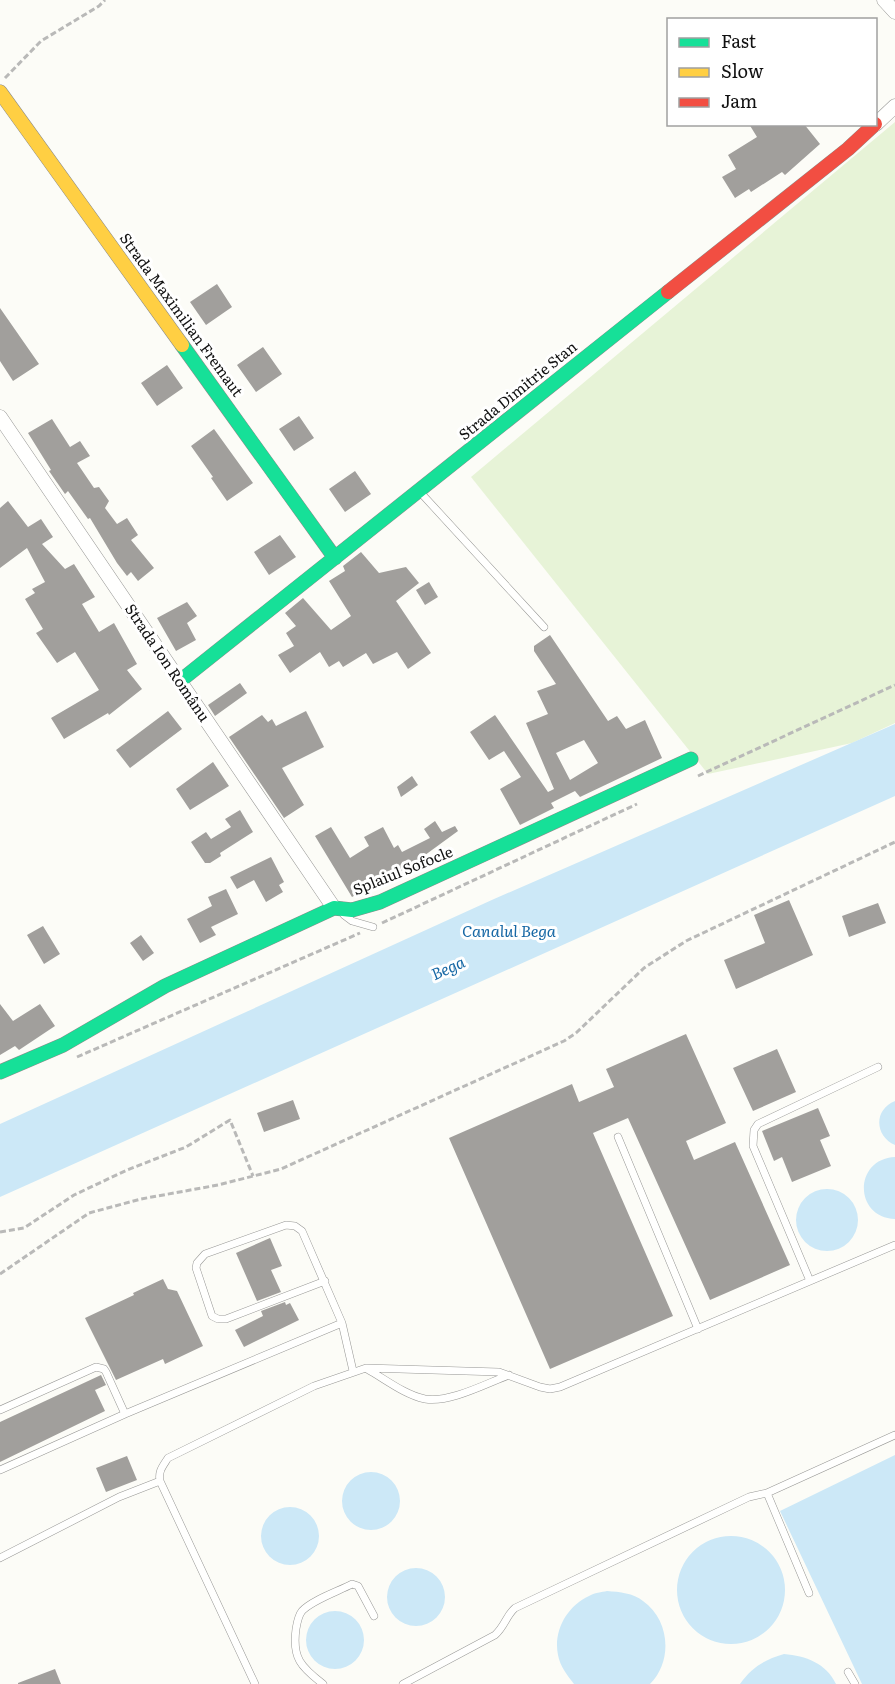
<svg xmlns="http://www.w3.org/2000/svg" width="895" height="1684" viewBox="0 0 895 1684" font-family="Literata,serif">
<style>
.green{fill:#e7f3d7}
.water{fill:#cce8f7}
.building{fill:#a19f9c;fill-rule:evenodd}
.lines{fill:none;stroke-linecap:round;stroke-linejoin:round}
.lane-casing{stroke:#979795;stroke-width:8}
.street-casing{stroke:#979795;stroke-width:15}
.fast-casing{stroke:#8d8d8b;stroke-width:15}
.slow-casing{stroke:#8d8d8b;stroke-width:15}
.jam-casing{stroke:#8d8d8b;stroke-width:15}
.path{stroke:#b9b9b8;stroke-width:3;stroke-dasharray:6 3;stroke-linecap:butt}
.lane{stroke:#fffffe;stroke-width:7}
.street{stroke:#fffffe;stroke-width:14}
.fast{stroke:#16e098;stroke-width:14}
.slow{stroke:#ffcf43;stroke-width:14}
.jam{stroke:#f24e42;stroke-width:14}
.labels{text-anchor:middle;stroke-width:6;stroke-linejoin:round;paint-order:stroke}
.street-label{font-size:15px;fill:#111;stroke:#fff}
.water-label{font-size:16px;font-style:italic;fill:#1768a5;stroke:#fff}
</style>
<rect width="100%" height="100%" fill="#fcfcf7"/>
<path class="green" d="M895,122v601l-43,20 -144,31 -237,-297z"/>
<path class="water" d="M895,724v72l-895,401v-73l494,-225z
M895,1101v44c-20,-9 -22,-35 0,-44z
M895,1157v62c-41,-1 -42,-60 0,-62z
M796 1220a31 31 0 1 1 62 0a31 31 0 1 1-62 0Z
M895,1455v229h-33l-82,-173z
M342 1501a29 29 0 1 1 58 0a29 29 0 1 1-58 0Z
M261 1536a29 29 0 1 1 58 0a29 29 0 1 1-58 0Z
M677 1590a54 54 0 1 1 108 0a54 54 0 1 1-108 0Z
M387 1597a29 29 0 1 1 58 0a29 29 0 1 1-58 0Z
M607,1591c13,1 26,2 36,10 27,19 30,60 7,83h-76c-7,-9 -14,-18 -16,-29 -5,-24 9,-49 31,-59 5,-3 13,-4 18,-5z
M306 1640a29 29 0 1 1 58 0a29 29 0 1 1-58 0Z
M784,1654c22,2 42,9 52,30h-96c12,-17 24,-24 44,-30z"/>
<path class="building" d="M749,124h55l16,20 -35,31 -3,-3 -31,20 -2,-3 -14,9 -13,-21 14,-8 -8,-14 29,-18z
M217,284l15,23 -26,18 -16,-23z
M0,308l39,56 -26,17 -13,-20z
M263,347l19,27 -26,18 -19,-27z
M167,365l16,23 -26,18 -16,-23z
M299,416l15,22 -20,13 -15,-22z
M52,419l18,28 10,-6 10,15 -13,7 17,25 5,-1 10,14 -4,7 12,16 10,-6 11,17 -7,5 23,28 -16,13 -7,-9 -4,4 -10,-13 -27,-45 -2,1 -20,-28 -3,3 -16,-23 2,-1 -23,-37z
M214,429l39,54 -26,18 -16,-23 2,-1 -22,-31z
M355,471l16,23 -26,18 -16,-23z
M8,501l20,26 13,-8 12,18 -11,7 23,25 9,-5 21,33 -13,7 17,28 15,-9 23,41 -10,6 15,19 -33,26 -1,-2 -44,26 -13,-21 48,-28 -24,-38 -18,11 -21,-30 7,-4 -18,-30 10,-6 -3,-4 13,-7 -18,-34 -27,20v-60z
M280,535l16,22 -27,18 -15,-23z
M361,552l18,21 27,-6 13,16 -23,18 35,52 -23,16 -11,-17 -24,12 -7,-11 -23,14 -4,-6 -10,6 -9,-15 -30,21 -12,-18 16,-9 -8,-13 10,-7 -11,-13 18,-15 28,32 20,-14 -22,-35 16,-10 -2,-5z
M429,582l9,15 -13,8 -9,-15z
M187,602l10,14 -10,7 9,17 -20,11 -19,-33z
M550,635l58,86 9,-5 9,13 19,-9 17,38 -82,39 -5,-6 -24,12 3,5 -34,17 -20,-36 21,-12 -17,-26 -15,9 -19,-28 25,-17 53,77 6,-3 -28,-66 22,-9 -11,-23 19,-7 -22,-33v-5zM584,740l14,23 -28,17 -14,-27z
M240,683l7,10 -32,23 -7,-11z
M168,711l14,18 -52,39 -14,-18z
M306,711l18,36 -42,21 22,37 -20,13 -55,-81 33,-22 6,7 4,-3 4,7z
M213,762l16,24 -39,24 -14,-21z
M412,776l6,9 -17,12 -4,-10z
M240,810l13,22 -33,21 1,3 -11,7h-5l-14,-21 15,-10 5,7 20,-12 -6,-8z
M435,821l7,11 13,-6 3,5 -37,27 4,7 -37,19 -3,-6 -33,19 -37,-61 16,-9 19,31 19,-12 -5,-9 19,-10 11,21 4,-3 4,7 28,-14 -6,-9z
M271,857l13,25 -5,3 4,7 -17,10 -12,-22 -17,9 -7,-12z
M226,889l12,25 -27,13 5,8 -16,8 -13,-24 25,-13 -4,-9z
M789,900l24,55 -77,34 -12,-29 41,-17 -11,-28z
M878,903l8,20 -37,14 -7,-21z
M43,926l17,28 -16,10 -17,-29z
M141,935l13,18 -11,8 -13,-18z
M0,1004l13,17 27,-17 15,22 -36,24 -4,-4 -15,9z
M686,1034l40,89 -40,18 8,19 41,-18 55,123 -80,35 -82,-182 -35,15 80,183 -123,53 -101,-231 123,-54 7,18 35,-15 -8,-18z
M777,1049l19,43 -43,19 -20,-43z
M293,1100l7,19 -36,13 -7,-19z
M818,1108l12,28 -10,4 11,26 -39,16 -10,-25 -8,4 -12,-30z
M270,1238l12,28 -11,4 10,22 -24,9 -21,-48z
M163,1279l5,10 9,2 26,55 -38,18 -2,-5 -47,21 -31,-62 49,-23 -1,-2z
M285,1302l1,3 4,-2 9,17 -55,27 -9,-17 28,-14 -2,-5z
M101,1375l5,10 -11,5 10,21 -105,51v-40z
M127,1456l10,24 -31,12 -10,-24z
M55,1669l6,15h-43v-1z"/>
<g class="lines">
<defs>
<path id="lane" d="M420,492l124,135
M344,915l8,6 21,6
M618,1137l80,192
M325,1281l-99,38h-8l-6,-3 -16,-48 1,-5 8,-9 81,-29 9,1 7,5 40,92 11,48
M810,1281l-57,-135 1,-16 4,-6 120,-57
M367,1369c18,10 38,26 58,30 25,4 60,-15 84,-24
M0,1410l96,-43 8,2 2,3 19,42
M0,1470l125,-56 217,-91
M767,1493l42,100
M0,1558l119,-61 41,-16
M848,1672l7,12
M255,1684l-95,-203c-2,-10 3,-15 8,-23l146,-72 52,-18 133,4 41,15 10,2 10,-2 335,-142
M323,1684c-22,-17 -31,-26 -27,-55 1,-6 2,-13 6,-18 10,-11 37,-20 50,-27l6,2 16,30
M403,1684l92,-49c10,-9 11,-19 20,-27l234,-111 18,-4 128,-58"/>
<path id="street" d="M884,0l11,12
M876,124l19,-18
M0,417l334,491"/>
<path id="fast" d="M182,345l153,213
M180,681l488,-389
M0,1072l63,-27 102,-59 169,-78 18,2 28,-8 311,-143"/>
<path id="slow" d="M0,92l182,253"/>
<path id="jam" d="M668,292l180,-143 27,-25"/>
</defs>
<use href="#lane" class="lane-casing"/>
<use href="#street" class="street-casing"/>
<use href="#fast" class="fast-casing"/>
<use href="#slow" class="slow-casing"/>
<use href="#jam" class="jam-casing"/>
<path class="path" d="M5,78l36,-37 58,-35 6,-6
M698,776l197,-91
M382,923l255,-119
M77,1057l283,-124
M0,1232l24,-4 50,-33 53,-25 59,-23 44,-27 23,56
M0,1274l89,-61 52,-14 77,-14 63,-16 283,-128 12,-8 68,-65 42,-27 209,-99"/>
<use href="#lane" class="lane"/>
<use href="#street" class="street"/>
<use href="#fast" class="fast"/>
<use href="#slow" class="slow"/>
<use href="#jam" class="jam"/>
</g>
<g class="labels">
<g class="street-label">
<text transform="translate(181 315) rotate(54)" y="5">Strada Maximilian Fremaut</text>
<text transform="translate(518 391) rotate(-39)" y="5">Strada Dimitrie Stan</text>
<text transform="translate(167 663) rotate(56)" y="5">Strada Ion Românu</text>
<text transform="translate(403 871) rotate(-22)" y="5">Splaiul Sofocle</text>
</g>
<g class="water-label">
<text x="509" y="937">Canalul Bega</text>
<text transform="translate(448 968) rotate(-24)" y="6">Bega</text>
</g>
</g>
<rect x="667" y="18" width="210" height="108" fill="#ffffff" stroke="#a0a0a0" stroke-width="1.5"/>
<rect x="679" y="38" width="30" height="9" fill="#16e098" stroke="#a0a0a0" stroke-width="1.5"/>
<text x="721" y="48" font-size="18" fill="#111111">Fast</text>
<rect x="679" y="68" width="30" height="9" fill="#ffcf43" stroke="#a0a0a0" stroke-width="1.5"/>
<text x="721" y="78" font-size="18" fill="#111111">Slow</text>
<rect x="679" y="98" width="30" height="9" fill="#f24e42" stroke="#a0a0a0" stroke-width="1.5"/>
<text x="721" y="108" font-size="18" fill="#111111">Jam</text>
</svg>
